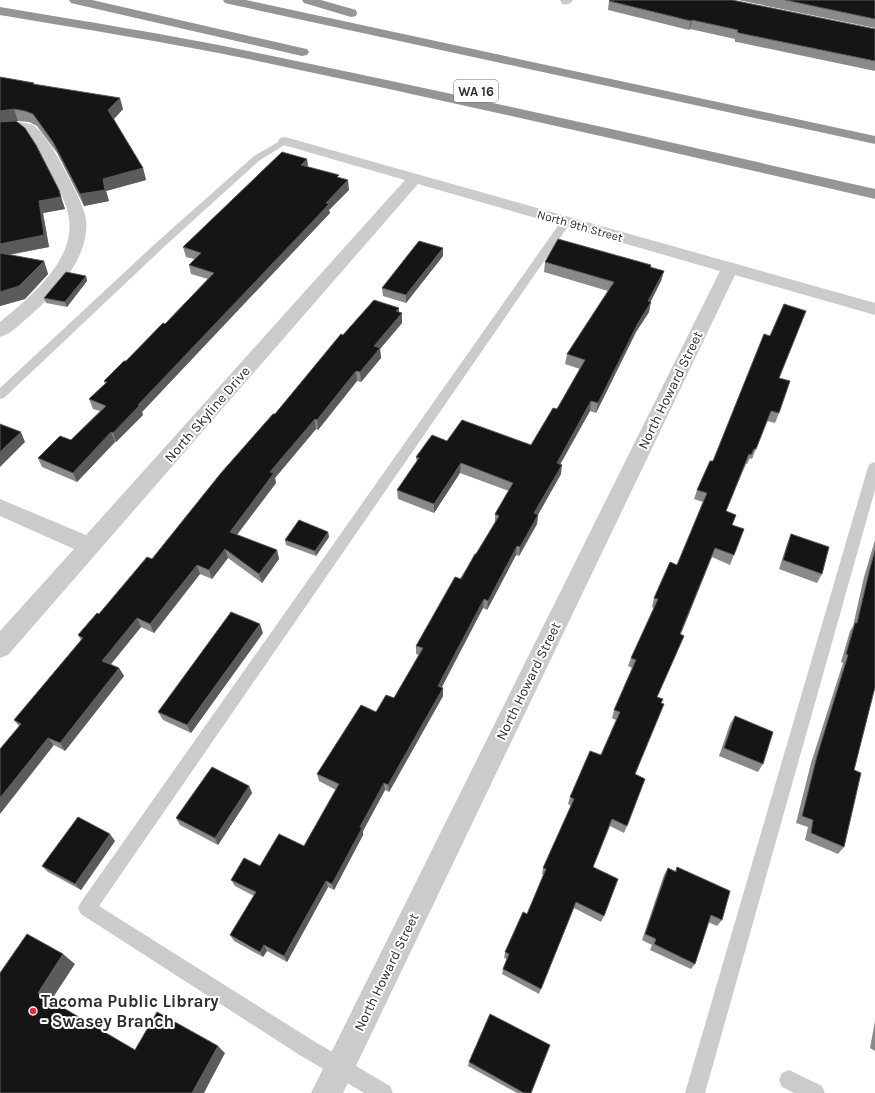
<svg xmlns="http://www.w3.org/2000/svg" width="875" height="1093" viewBox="0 0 875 1093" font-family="Karla,sans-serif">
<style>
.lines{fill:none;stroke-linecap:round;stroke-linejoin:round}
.lane{fill:#cbcbcb;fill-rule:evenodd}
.street{fill:#cbcbcb;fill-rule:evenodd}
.highway{fill:#959595;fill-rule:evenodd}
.wall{fill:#8a8a8a}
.shaded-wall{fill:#5b5b5b}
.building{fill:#151515;stroke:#5b5b5b}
.poi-dot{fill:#f02537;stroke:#fff;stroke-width:1.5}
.labels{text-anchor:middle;stroke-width:4;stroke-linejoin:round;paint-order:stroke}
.far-street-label{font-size:12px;fill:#2e2e2e;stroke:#fff}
.shield{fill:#fff;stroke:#6d6d6d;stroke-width:1}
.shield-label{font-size:13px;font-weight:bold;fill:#2e2e2e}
.street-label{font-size:14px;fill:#2e2e2e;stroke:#fff}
.near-poi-label{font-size:17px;font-weight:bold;fill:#2e2e2e;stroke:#fff;text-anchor:start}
</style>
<rect width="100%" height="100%" fill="#fff"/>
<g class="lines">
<path class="lane" d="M285,138l3,1 2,2 -2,2 -28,17 -95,86 -161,152 -4,1v-11l157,-146 97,-86z
M566,219l5,3 -472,684 213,134 78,46 3,7h-29l-66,-39 -217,-140 -3,-6 3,-6 481,-682z
M875,462v28l-170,603h-20l183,-626 2,-3z
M789,1070l33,16 3,7h-31l-12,-6 -3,-7 3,-7z"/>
<path class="street" d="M560,0h13c-3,5 -6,5 -11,4z
M15,122c7,0 15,1 21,5 14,12 42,66 48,84 2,7 3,14 2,21 -3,34 -37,68 -61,88 -8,7 -15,14 -25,17v-15c29,-24 75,-61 69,-103 -2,-16 -11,-31 -19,-45 -7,-14 -15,-35 -29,-43l-21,2v-8z
M285,137l590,166v12l-140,-40 -392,818h-32l409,-822 -302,-87 -410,471 -8,3v-27l74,-82 -74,-33v-17l86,36 319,-355 -125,-36 -2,-3 2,-3z"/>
<path class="highway" d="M69,0h23l210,48 5,1 2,3 -2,3 -5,1 -227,-52 -4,-1z
M223,0h23l629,136v8l-646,-140 -4,-1z
M302,0h19l35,10 1,3 -1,3 -5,1 -47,-14z
M0,7c83,14 166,27 248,44 209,43 418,90 627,138v10c-209,-49 -418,-96 -627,-140 -82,-17 -165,-30 -248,-44z"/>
</g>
<path class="wall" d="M738,0h137v28z
M609,1l266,28v42l-138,-29h-2v-3l-45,-10 -1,1 -81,-20z
M0,77l34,6 1,2 88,24 -9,10 29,49 3,12 -40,11 3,10 -25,5 -27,-53 -20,-27 -8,-4 -11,-1h-2l43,69 6,19 -22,4 6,34 -39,8 34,6 4,13 -23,25 -25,7z
M307,159l1,8 31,10 10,13 -20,20 1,3 -17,18 -171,181 1,3 -27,27h-1l-38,40 -35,-15 -4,-9 33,-18 29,-29 -7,-2 -4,-10 16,-15 -1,-3 22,-20 39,-37 43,-45 -17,-5 -2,-9 5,-6 -8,-2 -3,-10z
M443,256l-37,47 -23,-7 -1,-8z
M545,262l106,3v3l13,3 -3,10 -11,21 -1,10 -13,20 -40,81 -6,-2 -30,53 1,10 -23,41 -1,9 -18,32 -3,-1 -29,55 -4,-2 -41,79 1,1v8l-54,96 -4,-2 -22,41v4l-29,55 -6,-3 -41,75 -20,-11 -4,6 -29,-16 -4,-6 24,-39 -19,-10 -4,-6 29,-14 44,-20 32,-56 -17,-9 -2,-7 59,-62 18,-14 25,-43 -3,-1v-8l60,-92 19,-30v-10l14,-23 -49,-18 -26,40 -36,-14 -1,-9 20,-28 -1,-5 31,-16 84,4 26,-36 23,-40 -15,-5 2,-10 41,-63 -64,-19z
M86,276l1,5 -20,26 -21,-4 -2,-5z
M399,308v4l3,11 -22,26 1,9 -20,24 -4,-1 -39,49 -2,-1 -41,49 1,5 -39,52 40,15 2,9 -17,24 -34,-25 -16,21 -12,-5 -46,59 -13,-6 -30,37 8,4 5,8 -59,75 -46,-25 -5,-6 67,-80 -3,-5 74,-76 123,-145 68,-79z
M779,378v35l-4,10 -8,-2 -15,38 -2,-1 -3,6h-1l-20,47 6,14 12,4 -14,36 -18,-8 -31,77 3,2 -27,61 -22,77 -8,52 -3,7 -14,-7 -17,41 11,49 -3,6 -27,-14 -35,86 -37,-20 1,-5 4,-10 -3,-1 1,-6 22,-38 16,-39 -1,-1 1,-6 28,-62 -3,-2 2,-7 31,-42 15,-35 -4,-2 2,-8 18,-42 -4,-2 3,-8 23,-50 -2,-1 2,-9 23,-33 26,-63 -9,-3 3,-9 16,-29z
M328,532l1,5 -13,19 -30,-11 -1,-5z
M791,534l31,40 -5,9 -38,-14 8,-25z
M875,540v147l-21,83 -10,77 -6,7 -33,-14 3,-13 -12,-4 15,-60 32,-100 -2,-1 9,-31 3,-5 11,-49z
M263,633l-72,100 -28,-13 -5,-8z
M735,716l28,48 -5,8 -39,-16 11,-32z
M249,786l3,7 -34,52 -38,-20 -4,-7z
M115,841l-34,49 -33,-18 -6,-6z
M677,867l45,53 -5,6 -9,-4 -13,42 -4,5 -41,-19 2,-5 -10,-5 22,-65 4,-7 7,3z
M875,1021v30l-5,-3z
M469,1062l62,31h-14l-49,-27z"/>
<path class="shaded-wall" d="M692,20l-2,9 -1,1 2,-9z
M120,98l3,11 -11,12 -4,-11z
M14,109l4,12 -18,3v-13z
M307,159l1,9 -7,-3z
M143,168l3,12 -40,11 3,10 -25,5 -4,-12 23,-15z
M348,180l1,10 -20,20 1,3 -17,18 -171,181 1,3 -27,27 -3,-9 25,-28 188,-202z
M61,197l4,12 -22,4 6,34 -49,9v-12l39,-43z
M443,248v8l-37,47v-8z
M44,261l4,13 -23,25 -25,7v-14z
M664,271l-3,10 -15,30 5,-9 -2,10 -13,20 -40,81 2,-10 50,-102z
M86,276l1,5 -20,26 -2,-5z
M399,308v8l3,-3v10l-22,26 1,9 -20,24 -1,-10 14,-26 22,-35z
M356,371l1,10 -39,49 -1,-10z
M591,401l-1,10 -34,61 1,-9z
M315,419l1,10 -41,49 1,5 -44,58 -2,-9 40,-60z
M21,432l4,10 -25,25v-15z
M111,432l4,10 -38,40 -4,-9z
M461,463l-1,10 -26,40v-9z
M562,465l-1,9 -28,49 1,-10z
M538,515l-1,9 -18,32 1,-9z
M328,532l1,5 -13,19 -1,-5z
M517,546l-1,9 -29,55 1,-9z
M225,549l3,9 -16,21 -3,-9z
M277,550l2,9 -17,24 -3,-9z
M197,565l3,9 -46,59 -4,-9z
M484,599l-1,9 -45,86v-8z
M137,618l4,9 -34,42 -5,-8z
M260,624l3,9 -72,100 -4,-8z
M119,668l5,8 -59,75 -5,-8z
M443,688v8l-54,96 -1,-7z
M48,738l6,7 -54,69v-16z
M384,783l1,7 -22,41v4l-29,55 -2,-6 28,-57z
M249,786l3,7 -34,52 -3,-7z
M110,834l5,7 -34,49 -6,-6z
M326,881l2,6 -41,75 -3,-6z
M264,945l3,6 -4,6 -3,-5z
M63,954l12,10 -25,38 -12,-9z
M218,1046l7,7 -21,40h-12z"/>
<path class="building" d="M610,0h122l143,29v32l-136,-28 -2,-1 1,-2 -46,-10 -1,1 -82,-20z
M785,0h90v19z
M0,77l34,6 -1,1 87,14 -12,12 35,58 -40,11 2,11 -25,4 -27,-52 -20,-28 -8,-3 -11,-2 -14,2z
M16,121l9,7 11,17 23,45 2,7 -22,4 5,34 -44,9v-122z
M282,152l25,7 -6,6 38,10 -2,2 11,3 -22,23 3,1 -17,18 -174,183h2l-27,28 -2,-1 -38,41 -35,-15 22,-22 11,4 35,-34 -17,-7 18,-17 -3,-1 20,-20h2l37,-38 2,1 49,-51 -25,-8 12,-12 -18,-6z
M558,239l93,26 -1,2 14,4 -16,30 3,1 -13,21 -40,80 -7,-2 -34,62 5,2 -28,48 4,2 -18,32 -3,-1 -29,55 -4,-2 -46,87 5,2 -55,97 -4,-2 -24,44 2,1 -30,56 -6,-3 -42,75 -20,-11 -4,7 -30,-17 26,-43 -25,-12 13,-22 16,8 19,-32 25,12 35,-62 -22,-10 44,-69 15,7 10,-17 8,3 29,-50 -7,-2 39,-69 6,2 14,-25h1l23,-38 -4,-2 18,-31 -52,-20 -27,41 -37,-14 22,-32 -3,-1 16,-22 15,6 15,-21 69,25 22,-37 4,1 28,-49 -18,-6 47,-72 -69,-20z
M419,241l24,7 -37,47 -24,-7z
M0,253l44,8 -25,25 -19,6z
M66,272l20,4 -21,26 -21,-4z
M374,300l25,8 -3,3 6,2 -28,33 6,2 -20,24 -4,-1 -39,49 -2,-1 -45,53 4,1 -44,59 47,18 -18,24 -34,-25 -16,21 -12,-5 -47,59 -13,-6 -35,43 17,7 -59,75 -12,-5 -48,60v-49l21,-25 -7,-4 69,-82 -5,-3 19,-22 2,1 48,-57 5,2 69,-86 52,-59h2l66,-80 2,1z
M784,304l22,7 -27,67 11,3 -11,32 -8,-2 -15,38h-2l-3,6 -2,-1 -23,57 10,4 -4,10 12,4 -10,26 -19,-7 -35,86 4,2 -27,61 6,2 -2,4 3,1 -29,70 10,5 -18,47 -15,-7 -19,48 25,12 -14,37 -28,-14 -35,87 -38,-20 6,-15 -4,-2 18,-40 4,2 19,-45 -3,-1 31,-69 -4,-2 20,-46 11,4 19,-43 -6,-2 22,-50 -5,-2 27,-59 -4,-1 16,-36 7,3 30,-72 -10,-3 13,-29h3l51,-127 6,2z
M0,424l21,8 -21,20z
M299,520l29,12 -13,19 -30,-11z
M791,534l38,13 -7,27 -39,-14z
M875,550v137l-21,83 7,3 -17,74 -33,-14 2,-13 -11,-4 15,-60 31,-101 -2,-1 9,-31h2l13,-55z
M231,612l29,12 -73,101 -29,-13z
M735,716l38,16 -10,32 -39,-16z
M212,767l37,19 -34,52 -39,-20z
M78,817l32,17 -35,50 -33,-18z
M677,867l53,24 -8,29 -11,-5 -16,49 -41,-20 2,-5 -11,-5 23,-66 8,4z
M27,934l36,20 -25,39 97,57 22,-38 61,34 -26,47h-192v-120z
M490,1014l60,31 -19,48h-7l-55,-31z"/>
<circle class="poi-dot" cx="33" cy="1011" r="4"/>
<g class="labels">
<g class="far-street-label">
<text transform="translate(580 226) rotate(16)" y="4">North 9th Street</text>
</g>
<rect class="shield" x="454" y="80" width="44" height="22" rx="3"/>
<g class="shield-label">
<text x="476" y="96">WA 16</text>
</g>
<g class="street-label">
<text transform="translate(670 390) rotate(-64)" y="5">North Howard Street</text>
<text transform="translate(207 414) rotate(-49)" y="5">North Skyline Drive</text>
<text transform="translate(528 681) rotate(-64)" y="5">North Howard Street</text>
<text transform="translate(386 972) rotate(-64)" y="5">North Howard Street</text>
</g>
<g class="near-poi-label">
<text x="41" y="1007">Tacoma Public Library<tspan x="41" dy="20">- Swasey Branch</tspan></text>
</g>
</g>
</svg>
